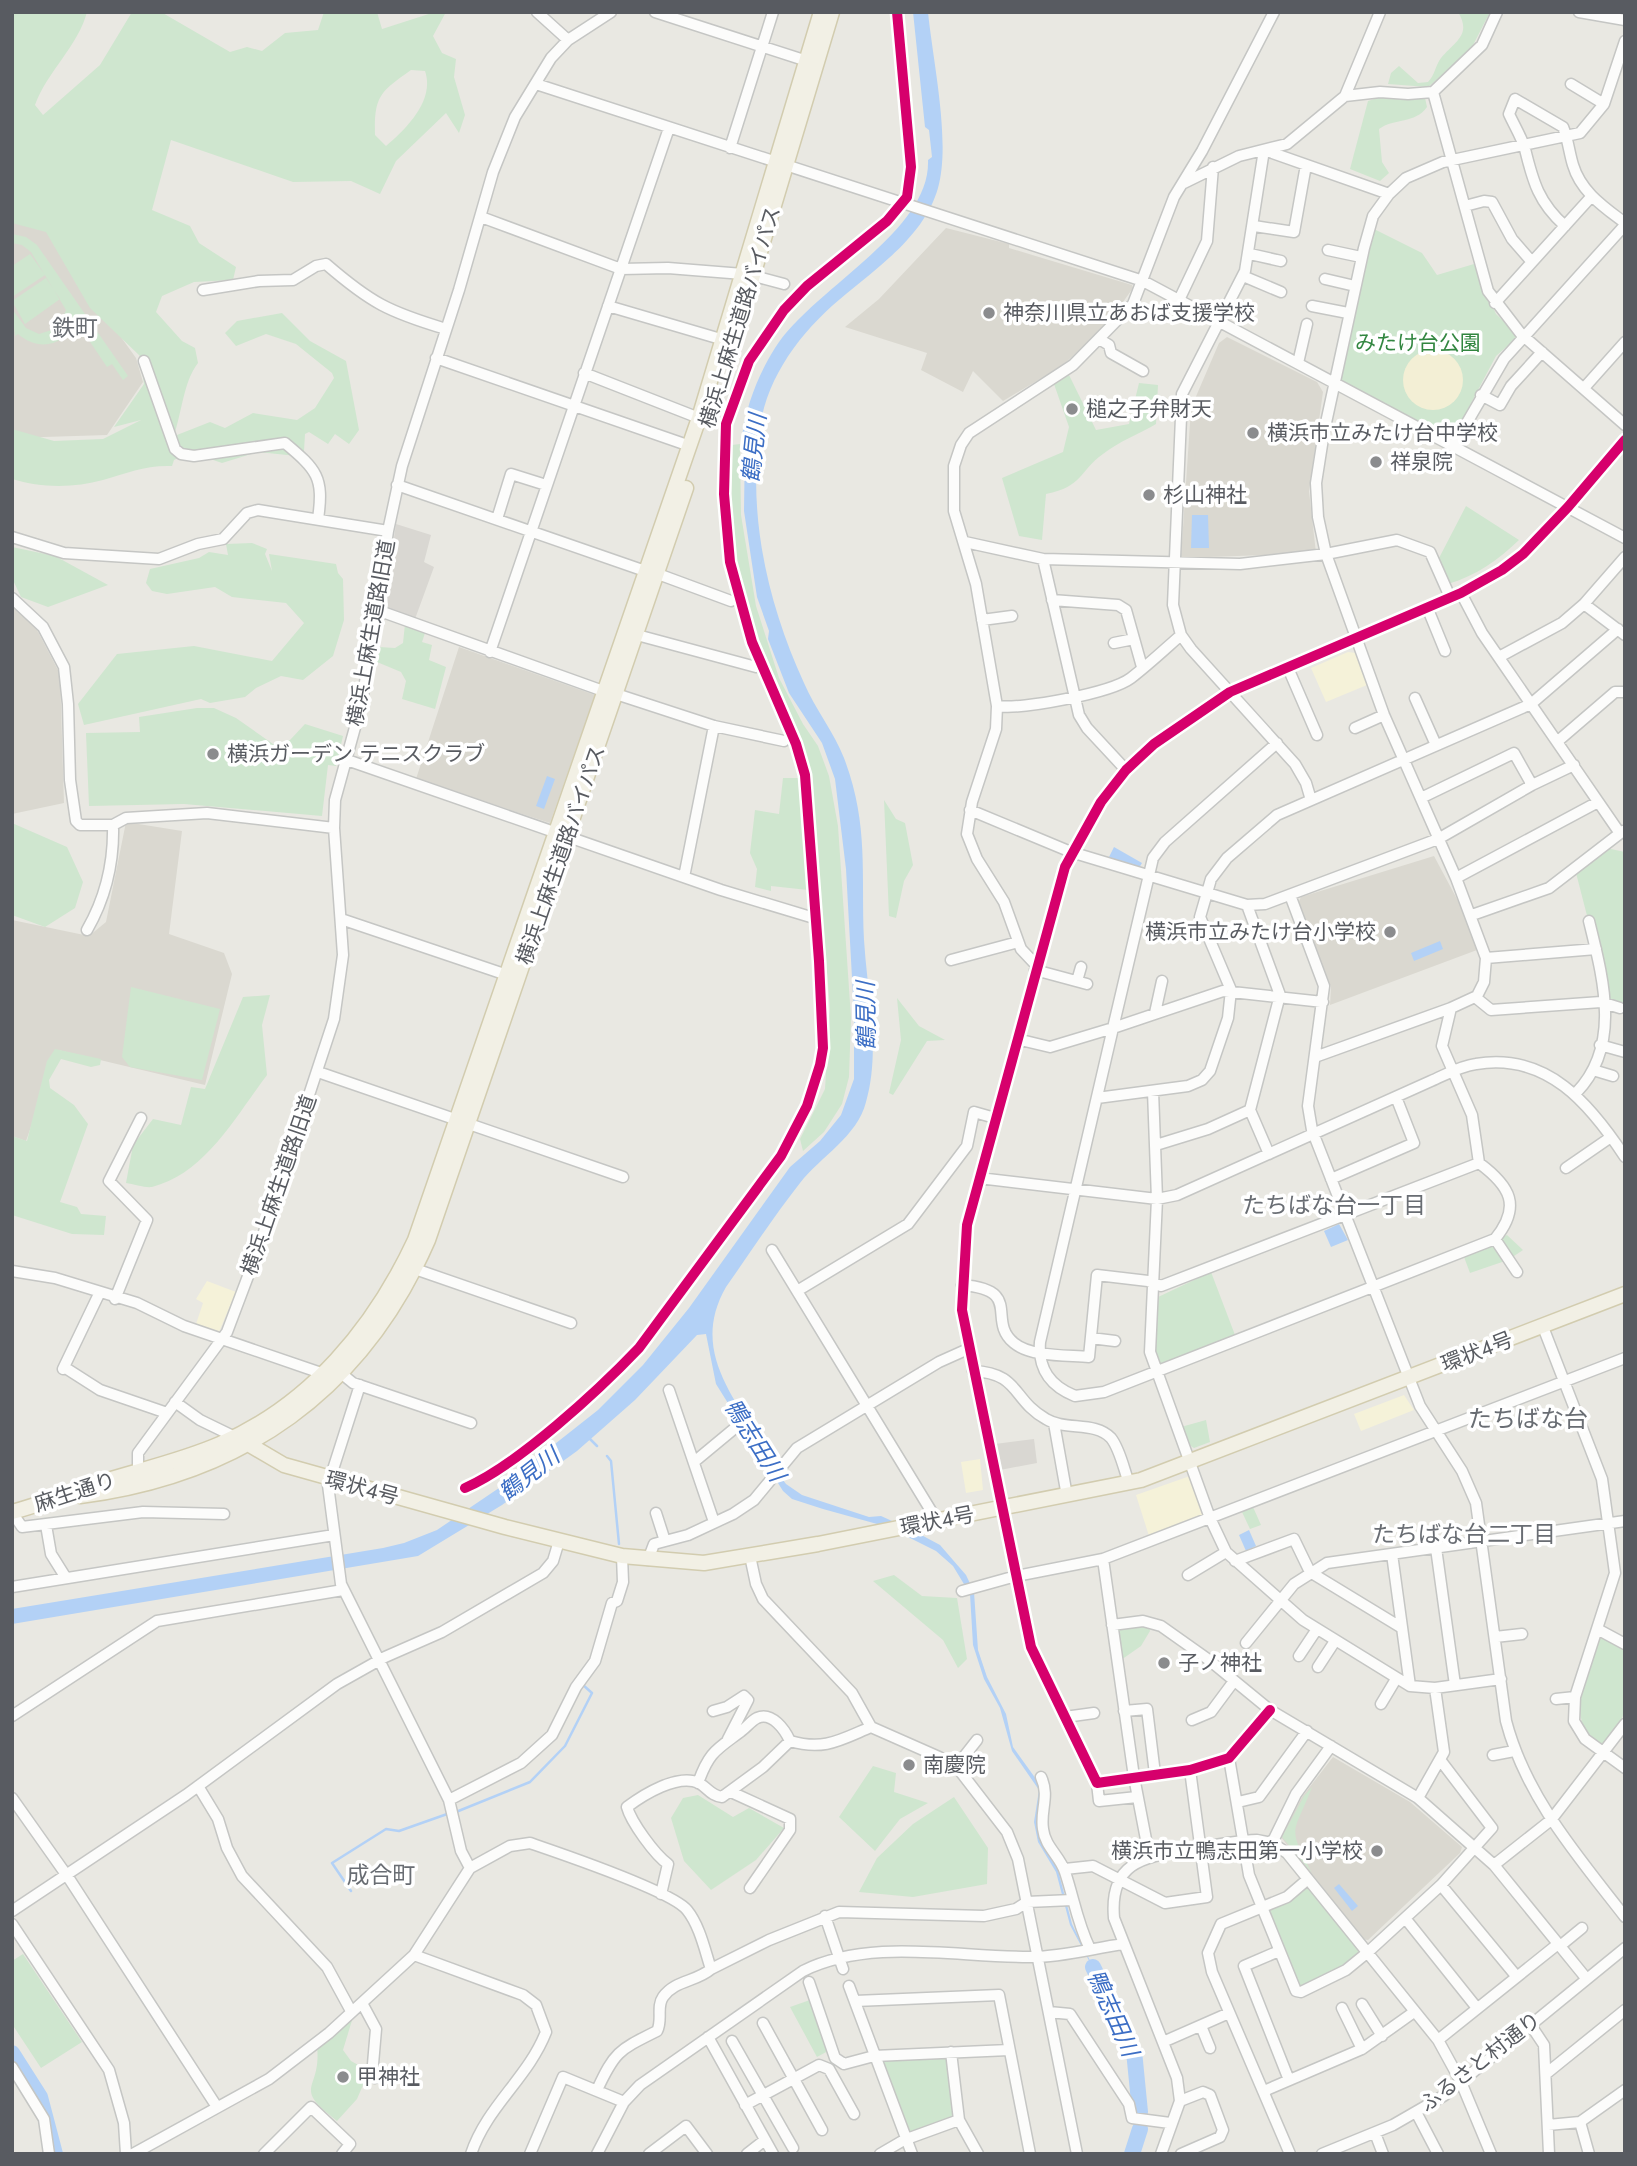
<svg xmlns="http://www.w3.org/2000/svg" width="1637" height="2166" viewBox="0 0 1637 2166" font-family="Jost,'Noto Sans JP',sans-serif">
<style>
.commercial{fill:#f5f2d9}
.industrial{fill:#d9d7d2}
.education{fill:#dad8d0}
.green{fill:#cfe6cf;fill-rule:evenodd}
.sand{fill:#f3efd5}
.water{fill:#b3d1f6}
.lines{fill:none;stroke-linecap:round;stroke-linejoin:round}
.stream{stroke:#b3d1f6;stroke-width:2.5}
.river{stroke:#b3d1f6;stroke-width:16}
.minor-casing{stroke:#c5c6c4;stroke-width:13}
.major-casing{stroke:#d2ccaf;stroke-width:17}
.minor{stroke:#fcfcfb;stroke-width:10}
.major{stroke:#f2f0e5;stroke-width:14}
.cycleway-casing{stroke:#fff;stroke-width:15}
.cycleway{stroke:#d6006c;stroke-width:10}
.poi-dot{fill:#8b8c8e;stroke:#fff;stroke-width:2.5}
.labels{text-anchor:middle;stroke-width:7;stroke-linejoin:round;paint-order:stroke}
.poi-label{font-size:21px;fill:#585b61;stroke:#fff;text-anchor:start}
.street-label{font-size:21px;fill:#585b61;stroke:#fff}
.park-label{font-size:21px;fill:#328640;stroke:#fff}
.neighbourhood-label{font-size:23px;fill:#696d73;stroke:#fff}
.water-label{font-size:23px;font-style:italic;fill:#3c6ec5;stroke:#fff}
.quarter-label{font-size:24px;fill:#696d73;stroke:#fff}
</style>
<rect width="100%" height="100%" fill="#e9e8e2"/>
<path class="commercial" d="M1348,652l8,1 11,32 -41,17 -15,-34z
M207,1281l29,11 -18,42 -22,-10 7,-21 -7,-4z
M1404,1395l10,15 -53,21 -7,-17z
M980,1459l3,31 -17,3 -5,-31z
M1190,1476l13,40 -54,20 -13,-41z"/>
<path class="industrial" d="M396,524l35,11 -7,27 10,5 -19,52 -31,-12z
M1034,1439l3,24 -37,7 -5,-26z"/>
<path class="education" d="M12,212l45,20 23,48 56,78 7,24 -36,53 -95,3z
M946,228l63,16v4l123,37 1,3 -25,35 -46,43 -59,35 -30,-30 -10,21 -42,-22 6,-17 -82,-26 34,-28z
M1227,337l90,45 6,10 -14,99 7,62 -135,5 10,-150 28,-65z
M12,604l24,24 24,46 4,129 -52,11z
M459,647l136,48 -45,128 -134,-44z
M126,822l56,9 -13,103 55,19 8,21 -27,111 -147,-35 -32,91 -14,-5v-216l77,16 17,-14z
M1434,856l31,58 12,36 -147,55 1,-18 -33,-84 3,-6z
M1333,1757l77,45 52,45 -2,6 -92,87 -8,-1 -79,-102 21,-40z"/>
<path class="green" d="M12,12h75c-9,34 -40,60 -52,93l8,10 57,-50 32,-53h29l69,40 17,-5 15,4 23,-18 33,-3 6,-18h53l5,17 53,-17h11l-13,24 9,17 14,6 -2,18 11,38 -6,18 -13,-20 -50,48 -16,33 -29,-13 -58,1 -122,-42 -19,70 38,16 9,17 37,24 -3,13 -39,2 -32,14 -6,16 26,29 13,7 3,15c-15,19 -16,51 -25,75l6,10 -2,-13 33,-13 15,6 28,-15 44,7 18,-12 19,-30 -2,-5 -36,-29 -30,-10 -30,12 -11,-13 12,-12 45,-8 28,28 36,20 13,69 -10,14 -14,-10 -7,10 -19,-12 -4,2 -1,17 -7,5 -39,-4 -36,11 -32,-11 -16,8 -2,6c-27,-1 -44,7 -69,14 -29,8 -62,8 -91,-1v-50l42,12 49,-2 38,-19 -27,7 30,-43 -4,-28 -50,-48 -44,-76 -34,-9zM411,70l14,1c10,29 -18,57 -39,75l-11,-11c-1,-39 5,-43 36,-65z
M1458,12h32l-21,41 -41,34 -40,-3 3,-11 8,-7 19,17 10,-1c7,-7 7,-16 13,-24 14,-17 31,-23 17,-46z
M1381,97l44,1 2,9c-12,17 -33,11 -48,22l3,33 7,11 -9,8 -30,-12 18,-68z
M1374,229l48,24 15,22 37,-11 22,50 23,22 -23,20 -44,83 -113,-58z
M12,234l14,3 11,8 91,131 -5,4 -11,-16 -5,3 -31,-46c-12,25 -37,31 -58,13l-3,2 -3,-27 14,19 13,6 19,-6 8,-18 -35,-58 -9,-7 -10,-2z
M30,254l15,21 -33,22v-31z
M46,278l14,21 -35,25 -13,-23z
M1069,375l27,55 33,-6 10,-41 19,2 -2,39c-17,10 -38,18 -53,30 -25,18 -19,32 -57,40l-4,46 -23,-4 -17,-58 61,-26 6,-25 -15,-43z
M740,444l1,71 15,91 23,72 24,46 15,22 11,30 9,50 13,192 -2,59 -7,27 -18,28 -21,19 -3,-12 25,-50 5,-81 -17,-208 -14,-56 -44,-99 -20,-85 -4,-48 1,-67z
M1466,506l53,34c-22,21 -42,35 -71,44l-10,-24z
M252,543l15,6 -2,5 7,17 -3,-17 67,10 2,9 5,6 1,41 -11,36 -30,24 -22,-4 -25,12 -11,9 -35,6 -9,-4 -117,26 -6,-21 39,-50 77,-8 78,15 32,-38 -18,-20 -54,-6 -17,-10 -48,7 -15,-3 -6,-8 4,-14 49,-11 10,-6 19,3 -2,-11z
M12,547l43,9 53,29 -60,22 -27,-10 -9,-19z
M405,624l20,9 -3,9 10,3 -3,15 17,7 -11,42 -33,-10 4,-18 -5,-9 -24,-10 2,-15 16,1 8,-5z
M197,708h17l22,10 37,26 17,-4 15,-16 38,12 -7,30 -8,-1 -6,51 -138,-12 -95,2 -3,-73 54,-1 -1,-15z
M783,778h15l10,112 -37,-4v5l-16,-4 2,-18 -7,-16 5,-43 24,4z
M884,800l12,19 9,4 8,42 -9,16 -8,37 -7,-2z
M12,823l55,24 16,35 -8,26 -30,19 -33,-12z
M1606,848l19,4v157l-15,-4 -35,-136z
M131,987l89,22 -18,71 -72,-13 -8,-10z
M270,995l-8,30 5,50c-31,41 -62,99 -115,112 -7,1 -18,-3 -26,-4l7,-38 20,-26 28,6 10,-38 14,2 38,-92z
M897,998l22,28 26,14 -18,1 -34,54 -4,-2 12,-53z
M55,1049l46,10 -1,6 -9,2 -30,-8 -12,21 1,8 24,17 14,19 -28,78 17,5 4,7 25,2 -2,19 -32,-1 -60,-19v-79l15,5 20,-80z
M1507,1235l16,15 -15,10 -38,13 -6,-16z
M1211,1272l24,63 -72,30 -7,-5v-62z
M1206,1420l4,22 -16,6 -5,-3 -8,-18z
M1253,1507l8,18 -11,4 -8,-17z
M894,1575l28,21 35,2 10,61 -9,9 -15,-28 -70,-59z
M1140,1625l9,2 1,4 -9,15 -20,14 -5,-32z
M1604,1637l21,10c0,30 10,83 -26,98 -37,-29 -11,-69 0,-106z
M873,1766l23,7 -2,19 34,11 -28,16 -25,32 -36,-34z
M1312,1787c-18,48 -26,37 0,86l-30,-36 22,-41z
M698,1795l35,22 16,-9 35,20 -28,32 -45,30 -27,-29 -13,-43 12,-20z
M954,1797l34,51 -1,36 -74,13 -54,-5 18,-34 36,-34z
M1310,1883l50,68 -22,21 -35,15 -6,-3 -30,-75z
M23,1954l59,88 -41,26 -29,-44v-63z
M810,2000l18,51 -11,6 -27,-50z
M353,2017l-10,33 8,11 18,10 -12,28 -20,22c-47,-36 -15,-29 -20,-75z
M951,2052l8,68 -51,19 -29,-80z"/>
<path class="sand" d="M1403 380a30 30 0 1 1 60 0a30 30 0 1 1-60 0Z"/>
<path class="water" d="M913,12h15c5,50 23,130 10,176 -13,46 -57,77 -92,106 -41,33 -79,80 -86,134 -13,87 8,176 44,255 11,26 30,49 40,75 25,66 17,114 20,182 3,52 17,110 2,162 -9,35 -45,54 -66,81 -26,33 -50,70 -74,104 -32,56 -1,99 29,146 10,17 19,36 31,51l16,11 67,22 12,-1 31,14 28,15 26,30 8,17 4,58 9,27 19,37 7,33 28,39 -3,44 5,16 15,24 14,54 30,61 -32,-60 -14,-53 -18,-30 -4,-20 5,-32 -27,-39 -12,-43 -16,-29 -11,-34 -3,-51 -17,-28 -17,-15 -48,-24 -65,-18 -31,-10 -9,-8 -67,-107 -10,-50 -9,1 -62,65 -58,51 -75,54 -84,51 -406,68v-15l371,-61 21,-5 33,-13 62,-42 99,-78 45,-45 46,-57 101,-141 30,-26 21,-26 13,-36v-65l-8,-145 -11,-90 -13,-36 -33,-50 -21,-54 1,-8 -12,-34 -13,-86 1,-69 -3,-5c4,-31 16,-62 33,-89 37,-59 156,-116 153,-188l4,-3 -3,-27 -4,-3z
M1192,515h16l1,33h-18z
M547,776l8,3 -11,30 -8,-3z
M1114,847l28,16 -3,5 -31,-9z
M1440,941l3,8 -29,12 -3,-8z
M1339,1224l9,16 -17,7 -7,-16z
M1249,1530l7,16 -10,5 -7,-16z
M1339,1884l19,22 -6,5 -18,-23z"/>
<g class="lines">
<path class="stream" d="M590,1439l7,7
M607,1456l4,5 8,83
M456,1812l74,-30 35,-36 27,-53 -9,-8
M351,1891l-19,-28 54,-34 13,2 51,-18"/>
<path class="river" d="M1093,1967l41,84 6,61
M12,2053l28,44 15,57
M1132,2154l8,-25"/>
<defs>
<path id="minor" d="M537,12l31,28
M655,12l152,49
M1579,12l46,8
M536,84l607,197 482,257
M1571,84l33,20
M1433,92l55,199 33,43 104,91
M1345,96l35,-84
M730,148l43,-136
M1184,183l55,-27 48,-12 58,-48 35,-4 28,2 25,-2 49,-47 15,-33
M1465,206l19,-5 8,1 20,37 20,23
M481,217l140,52 47,-1 75,6
M1254,226l40,6 12,-67
M1565,226c-26,-23 -32,-44 -40,-77 -3,-11 -11,-24 -16,-35l6,-15 48,28c5,12 6,25 10,38 8,27 31,42 52,58
M1328,250l33,7
M1250,254l31,7
M754,276l30,8
M1243,276l38,16
M1325,279l30,7
M203,290l56,-9 34,-1 23,-14 10,-2c45,39 63,48 120,65
M1179,300l28,-59 6,-74
M1495,303l96,-106
M608,306l116,34
M1312,306l36,7
M1099,339l10,6 2,8 32,18
M436,358l254,88
M144,361l31,88 6,5 13,2 91,-13c32,27 39,34 33,76
M1298,363l9,-39
M584,373l115,45
M1584,388l41,-46
M1481,395l19,10 11,-19 31,-34
M1454,445l50,-86 121,-134
M397,485l251,87
M497,519l14,-45 35,11
M12,537l52,16 95,6 39,-15 25,-5 24,-26 11,-3 130,21
M965,542l78,17 36,156 8,13 39,42
M1043,559l197,5 86,-10 71,-14 33,12 20,45
M658,574l73,27
M1461,593l21,40 137,199
M12,598l31,29 21,40 4,37 2,76 6,41 4,4h33l13,-7 81,-5 127,15
M1052,600l66,5 8,5 16,57
M1584,604l41,31
M1427,607l18,44
M377,610l229,82
M982,620l30,-4
M637,635l119,32
M1114,643l20,-4
M490,652l179,-524
M1499,657l63,-34 22,-19 41,-47
M1288,668l29,67
M616,694l98,32 70,15
M1415,698l21,47
M997,706c24,4 114,-13 134,-28 17,-13 33,-28 50,-43
M1355,728l29,-13
M1558,741l57,-49h10
M347,760l374,130 93,28
M1421,798l93,-45 18,32
M1311,800l-5,-17 -11,-19 -104,-115 -10,-14 -8,-30 9,-211 63,-123 19,-121 125,44
M970,810l101,42 176,53 18,-1 173,-65 94,-54 42,-20
M684,877l30,-151
M1456,878l142,-76
M1290,895l34,91 -16,120 4,24 108,276 42,65 14,32 30,218c20,76 71,134 119,196
M1472,915l77,-27 74,-57
M341,919l166,56
M87,930c19,-33 27,-66 26,-105
M1486,958l110,-9
M951,960l67,-18
M1037,966l-16,-17 -17,-47 -27,-43 -10,-25 5,-32 24,-73 1,-23 -21,-122 -22,-73v-45l7,-21 8,-12 104,-68 60,-61 41,-107 28,-46 72,-139
M1035,970l52,14
M1077,981l4,-14
M1475,997l16,13 110,-8 19,6
M1155,1013l7,-32
M1017,1039l33,8 63,-19 40,-170 12,-16 112,-99
M1600,1045l25,7
M1315,1057l136,-49
M1593,1070l20,6
M318,1072l305,105
M1153,1091l4,108 -7,153 60,166 16,34 77,68 107,66 25,2 66,-9
M1576,1093c46,-47 27,-115 13,-172
M1097,1098l91,-12 14,-6 8,-9 18,-53 3,-28 -31,-73 11,-38 16,-21 50,-43 254,-111 87,-75
M1250,1110l19,44
M1156,1145l52,-16 42,-19 30,-115 -33,-90
M1479,1163l-7,-48 -30,-69 9,-38 26,-12 7,-14 2,-24 -30,-80 -72,-163 -58,-161 -8,-37 -2,-34 8,-51 40,-184 9,-32 16,-22 17,-16 37,-16 137,-29 24,-29 21,-63
M1566,1168l45,-31
M979,1178l178,21 20,-4 254,-114c14,-6 29,-15 45,-17 71,-12 114,40 149,93
M1331,1179l83,-36 -18,-46
M1495,1239l22,33
M772,1250l164,269
M415,1269l156,54
M12,1271l43,7 82,25 47,23 140,48
M962,1285c62,5 24,35 52,58 17,14 53,12 75,14l8,-82 51,6 13,5 318,-123c31,23 43,43 16,76l-391,153 -29,4c-25,-10 -37,-27 -35,-54l73,-314 110,-37 100,11
M797,1291l111,-67 59,-78 7,-34 21,6
M115,1299l32,-79 -38,-39 32,-63
M1543,1327l59,152 13,94 -40,124 -1,24 11,18 40,29
M1091,1338l24,3
M64,1367l36,23 67,23
M63,1369l36,-75
M973,1371c47,2 39,29 73,48 20,12 49,2 65,19 9,11 13,32 18,45
M342,1374l11,9 118,40
M669,1390l45,132
M175,1402l25,18 35,17
M1054,1423l13,73
M694,1462l41,-34
M138,1472v-19l89,-121 32,-85 75,-228 9,-64 -9,-127 1,-28 27,-98 26,-171 14,-65 57,-176 34,-118 22,-55 36,-59 17,-18 43,-28
M12,1512l10,15 121,-15 81,2
M656,1513l9,28
M46,1525l5,29 15,24
M1436,1548l19,137
M1392,1554l18,132
M750,1556l6,28 7,15 89,94 19,34 68,30 21,14 47,61 11,27 59,295
M1103,1559l31,218 15,78
M648,1560l6,-16 34,-9 45,-21 21,-14 43,-52 142,-86 29,-13
M1235,1561l59,-22 16,33 92,56
M1188,1575l38,-23
M12,1587l322,-52
M962,1591l54,-15 87,-17 522,-201
M1112,1625l31,-4 18,5 48,34 61,50 148,88 76,67 92,113
M1599,1630l26,14
M1495,1637l27,-3
M1246,1643l48,-59 33,-21 298,-42
M1299,1656l18,-27
M1318,1667l17,-26
M1556,1699l19,-2
M1381,1704l15,-25
M1270,1710l-41,48 -39,12 -93,13 -66,-136 -69,-337 5,-85 98,-358 36,-65 25,-32 28,-26 76,-52 231,-99 41,-23 21,-16 45,-47 57,-67
M713,1711l14,-4 17,-11 4,4 -20,39
M1124,1711l23,-2 8,65
M12,1716l145,-95 186,-31
M1065,1717l29,-4
M1192,1720l19,-8 23,-31
M1493,1755l21,-4
M1229,1758l20,117 47,116 5,1 45,-22 22,-18 73,-67 51,-57 -51,-67
M955,1768l22,-28
M1041,1777c9,19 -1,33 2,52 2,18 17,27 22,43 9,27 12,50 25,77
M698,1783c11,-31 18,-33 42,-51 6,-4 11,-11 17,-14 15,-7 28,12 33,23
M1097,1783l2,18 38,-4
M198,1786l20,33 9,29 15,28 85,91 24,44
M731,1792l59,27v11l-40,58
M12,1798l58,82 147,227
M1418,1798l26,-46 -9,-64
M449,1800l72,-37 31,-28 24,-48 19,-26 17,-58 5,-2 6,-19 -1,-26
M1238,1802l21,-5 48,-66
M1272,1843l24,-49 35,-48
M1494,1865l57,-45 74,-96
M470,1868l40,-22 20,-3c29,10 142,48 157,67 13,16 18,41 24,59 -15,13 -36,11 -48,28 -7,10 0,23 -6,34 -38,19 -42,20 -60,59
M1065,1869l28,-3 72,37 42,-6 -17,-127
M1441,1885l76,92
M661,1894l7,-30c-13,-9 -37,-42 -41,-57 16,-12 51,-34 72,-24 9,5 12,13 23,14l41,-30 27,-26c34,10 50,-1 81,-14
M12,1911l174,-116 151,-111 48,-27 57,-25 101,-59 10,-12 6,-20
M825,1916l18,53
M1405,1918l72,90
M12,1924l97,146 15,53 2,31
M1560,1946l22,-18
M1279,1951l-35,15 45,114
M414,1955l109,40 13,10 10,27c-18,46 -59,74 -75,122
M711,1969l58,-29 70,-28 145,4 32,-7 11,-7 45,-2
M809,1982l26,76 9,6 30,-8 135,-6
M849,1986l63,168
M855,2001l144,-6 31,159
M362,2003l14,26 -4,47 3,2
M1362,2004l20,32
M1342,2008l20,41
M1049,2012l21,2 59,90 3,14 38,5
M763,2023l59,107
M1530,2024l14,21 5,109
M1201,2026l9,22
M708,2037l65,117
M1438,2040l120,-96
M732,2041l61,107
M1163,2042l66,-29
M951,2052l8,68 19,34
M12,2067l32,52 5,35
M1547,2073l78,-63
M1264,2091l98,-42 52,-37
M1180,2101l23,-9 7,3 13,35 -3,7 -39,17
M745,2105l74,-40 10,4 25,45
M1416,2112l22,42
M1580,2122l9,32
M1548,2125l32,-3 45,-32
M1375,2133l8,21
M133,2154l136,-75 60,-46 85,-78 56,-87 -9,-17 -12,-51 -108,-216 -13,-99 32,-100
M264,2154l47,-47 39,37 -8,10
M530,2154l33,-77 61,25
M597,2154l27,-52 16,-17 163,-114c69,-34 155,-13 230,-14 29,0 61,-9 91,-13
M649,2154l37,-28 21,28
M747,2154l18,-14
M880,2154l24,-14 55,-20
M1161,2154l19,-53 -3,-23 -63,-160c-5,-58 32,-61 77,-69 22,-4 44,-8 66,-9l15,3 15,10 151,187 23,42 30,72
M1290,2154l-78,-182 -4,-19 13,-29 66,-27 21,-18
M1322,2154l71,-29 52,-30 180,-147"/>
<path id="major" d="M730,352l102,-340
M243,1441l41,24 221,62 117,29 82,7 114,-19 323,-64 484,-186
M80,1496c163,-21 282,-105 348,-256l258,-752
M12,1512c30,-8 57,-19 86,-29 41,-13 83,-22 122,-39 91,-40 154,-116 195,-204l284,-822 122,-406"/>
</defs>
<use href="#minor" class="minor-casing"/>
<use href="#major" class="major-casing"/>
<use href="#minor" class="minor"/>
<use href="#major" class="major"/>
<defs>
<path id="cycleway" d="M465,1488c53,-23 134,-98 174,-140l142,-192 26,-50 13,-41 3,-17 -4,-87 -14,-186 -9,-31 -44,-102 -22,-80 -6,-68 2,-70 23,-63 35,-51 23,-24 80,-65 20,-24 4,-30 -14,-155
M1270,1710l-41,48 -39,12 -93,13 -66,-136 -69,-337 5,-85 98,-358 36,-65 25,-32 28,-26 76,-52 231,-99 41,-23 21,-16 45,-47 57,-67"/>
</defs>
<use href="#cycleway" class="cycleway-casing"/>
<use href="#cycleway" class="cycleway"/>
</g>
<g class="poi-dot">
<circle cx="989" cy="313" r="7"/>
<circle cx="1072" cy="409" r="7"/>
<circle cx="1253" cy="433" r="7"/>
<circle cx="1376" cy="462" r="7"/>
<circle cx="1149" cy="495" r="7"/>
<circle cx="213" cy="754" r="7"/>
<circle cx="1390" cy="932" r="7"/>
<circle cx="1164" cy="1663" r="7"/>
<circle cx="909" cy="1765" r="7"/>
<circle cx="1377" cy="1851" r="7"/>
<circle cx="343" cy="2077" r="7"/>
</g>
<g class="labels">
<g class="poi-label">
<text x="1003" y="320">神奈川県立あおば支援学校</text>
<text x="1086" y="416">槌之子弁財天</text>
<text x="1267" y="440">横浜市立みたけ台中学校</text>
<text x="1390" y="469">祥泉院</text>
<text x="1163" y="502">杉山神社</text>
<text x="227" y="761">横浜ガーデン テニスクラブ</text>
<text x="1376" y="939" text-anchor="end">横浜市立みたけ台小学校</text>
<text x="1178" y="1670">子ノ神社</text>
<text x="923" y="1772">南慶院</text>
<text x="1363" y="1858" text-anchor="end">横浜市立鴨志田第一小学校</text>
<text x="357" y="2084">甲神社</text>
</g>
<g class="street-label">
<text transform="translate(740 317) rotate(-73)" y="7">横浜上麻生道路バイパス</text>
<text transform="translate(371 633) rotate(-80)" y="7">横浜上麻生道路旧道</text>
<text transform="translate(561 855) rotate(-71)" y="7">横浜上麻生道路バイパス</text>
<text transform="translate(279 1185) rotate(-71)" y="7">横浜上麻生道路旧道</text>
<text transform="translate(1477 1352) rotate(-21)" y="7">環状4号</text>
<text transform="translate(362 1488) rotate(15)" y="7">環状4号</text>
<text transform="translate(75 1492) rotate(-18)" y="7">麻生通り</text>
<text transform="translate(937 1521) rotate(-11)" y="7">環状4号</text>
<text transform="translate(1480 2062) rotate(-38)" y="7">ふるさと村通り</text>
</g>
<g class="park-label">
<text x="1418" y="350">みたけ台公園</text>
</g>
<g class="neighbourhood-label">
<text x="75" y="336">鉄町</text>
<text x="1334" y="1213">たちばな台一丁目</text>
<text x="1464" y="1542">たちばな台二丁目</text>
<text x="381" y="1883">成合町</text>
</g>
<g class="water-label">
<text transform="translate(754 448) rotate(-84)" y="8">鶴見川</text>
<text transform="translate(866 1016) rotate(-91)" y="8">鶴見川</text>
<text transform="translate(755 1440) rotate(58)" y="8">鴨志田川</text>
<text transform="translate(529 1474) rotate(-38)" y="8">鶴見川</text>
<text transform="translate(1113 2013) rotate(66)" y="8">鴨志田川</text>
</g>
<g class="quarter-label">
<text x="1528" y="1427">たちばな台</text>
</g>
</g>
<rect width="1637" height="2166" fill="none" stroke="#585b61" stroke-width="28"/>
</svg>
